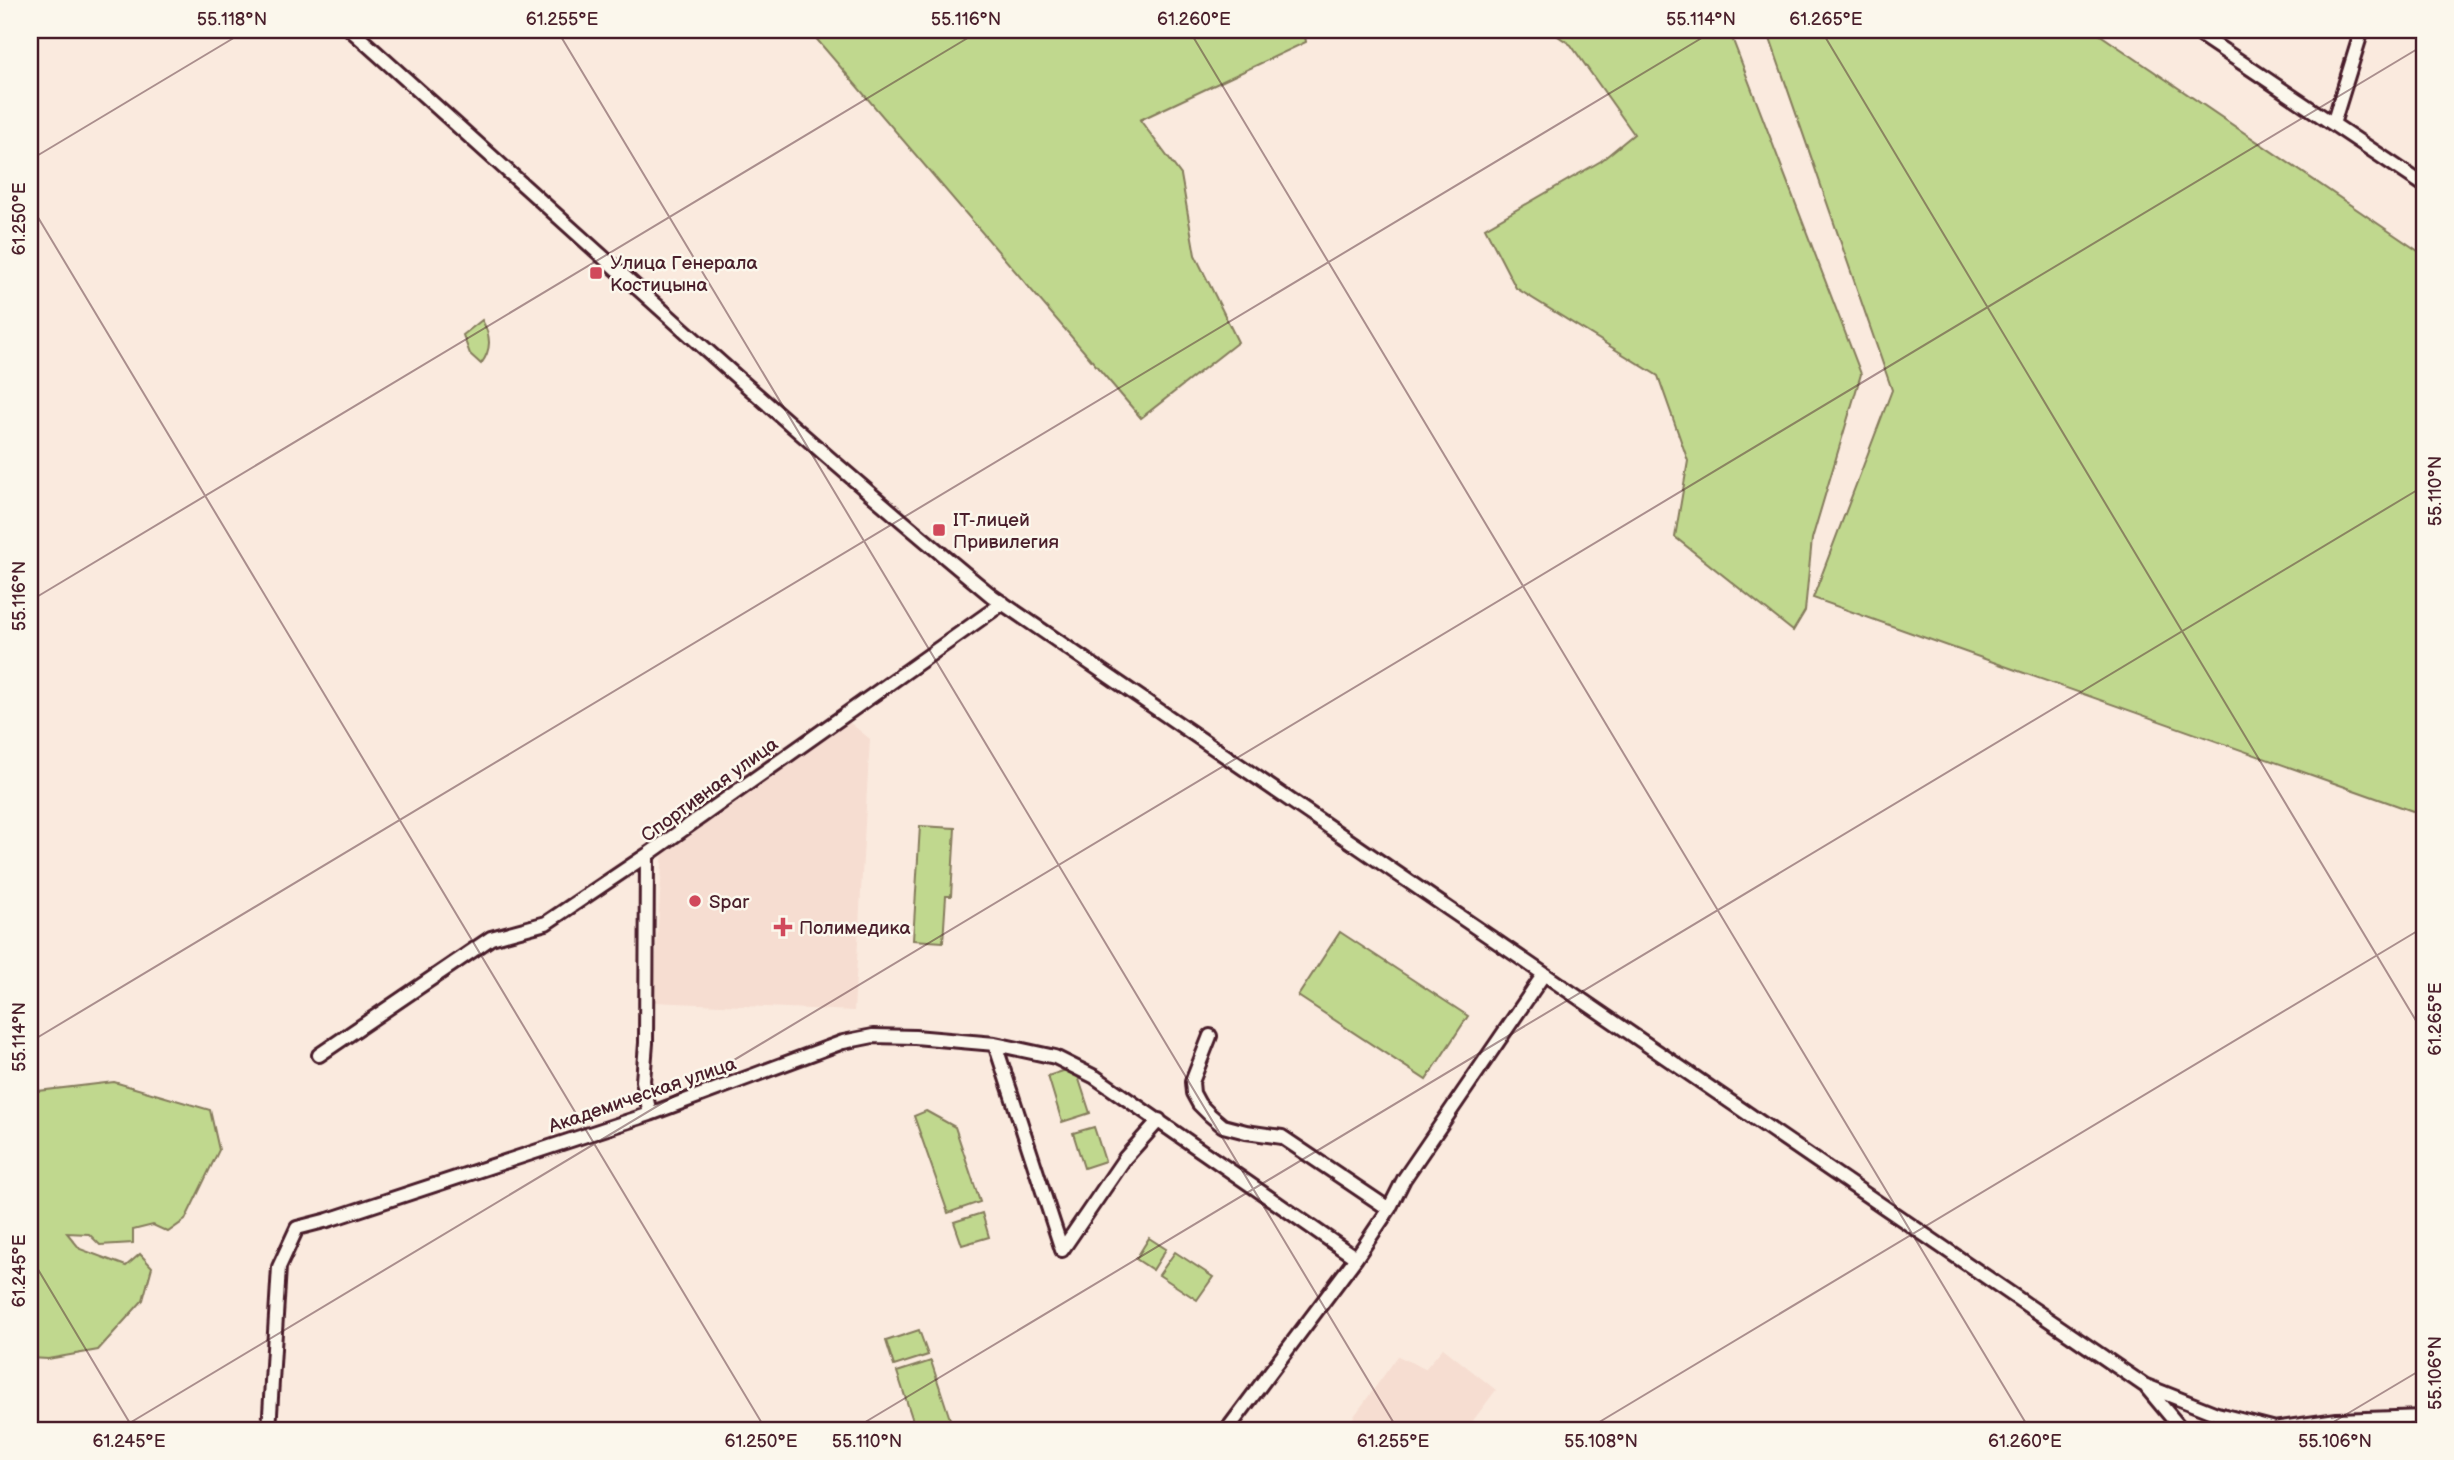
<svg xmlns="http://www.w3.org/2000/svg" width="2454" height="1460" viewBox="0 0 2454 1460" font-family="'Balsamiq Sans',sans-serif">
<style>
.built{fill:#f6ddd1}
.green{fill:#c0d88e;stroke:#857c5c;stroke-width:2}
.lines{fill:none;stroke-linecap:round;stroke-linejoin:round}
.minor-casing{stroke:#4a1f2b;stroke-width:18}
.minor{stroke:#fbf7ec;stroke-width:12}
.ticks{fill:none;stroke:#4a1f2b;stroke-width:2;stroke-opacity:0.45}
.poi-dot{fill:#d1495b;stroke:#fbf7ec;stroke-width:2.5}
.labels{text-anchor:middle;stroke-width:5;stroke-linejoin:round;paint-order:stroke}
.poi-label{font-size:19px;fill:#4a1f2b;stroke:#fbf7ec;text-anchor:start}
.street-label{font-size:19px;fill:#4a1f2b;stroke:#fbf7ec}
.neatline{fill:none;stroke:#4a1f2b;stroke-width:2.5}
.ticks-label{font-size:18px;text-anchor:middle;fill:#4a1f2b}
</style>
<rect width="100%" height="100%" fill="#faeade"/>
<filter id="ink" filterUnits="userSpaceOnUse"><feTurbulence type="fractalNoise" baseFrequency=".0143" numOctaves="2"/><feDisplacementMap in="SourceGraphic" scale="14" xChannelSelector="R" yChannelSelector="G"/><feConvolveMatrix kernelMatrix="1 2 1 2 8 2 1 2 1" color-interpolation-filters="sRGB"/></filter>
<g filter="url(#ink)">
<path class="built" d="M849,722l21,17 -16,272 -201,-9 10,-152z
M1443,1348l53,42 -30,40h-98l-16,-11 46,-63 27,13z"/>
<path class="green" d="M820,30h484l2,12 -166,78 41,55 14,80 43,87 -97,76 -328,-383z
M1549,30h180l132,344 -49,165 -7,72 -12,20 -118,-94 13,-76 -30,-85 -142,-88 -31,-60 116,-67 33,-27 -63,-89z
M1767,30h326l331,225v560l-611,-217 79,-208z
M482,320c9,16 10,29 -1,44l-11,-10 -7,-19z
M920,826l35,2 -4,68h-5l-3,46 -30,-2z
M1340,932l128,84 -42,64 -128,-84z
M1075,1067l15,46 -28,9 -14,-46z
M114,1082l96,28 9,40 -34,70 -17,12 -15,-7 -20,5v13l-33,2 -11,-11 -22,-1 13,16 46,17 14,-12 12,13 -9,33 -45,50 -50,9 -18,-1v-266z
M926,1111l29,16 25,75 -32,11 -34,-97z
M1094,1127l11,34 -21,7 -11,-35z
M982,1213l7,24 -27,8 -8,-23z
M1149,1238l17,11 -13,21 -17,-11z
M1175,1252l38,25 -16,23 -38,-25z
M919,1330l9,25 -34,11 -8,-25z
M931,1361l21,64 -15,5h-21l-19,-58z"/>
<g class="lines">
<defs>
<path id="minor" d="M351,30c213,190 421,385 641,566l1152,789 73,29 55,14
M2196,30l6,6 222,149
M2333,124l29,-94
M1210,1036l-18,46 1,11 6,11 11,11 13,11 23,6 36,5 107,72
M995,1044l67,206
M319,1055l172,-117 55,-15 101,-68
M650,1114l-7,-33 3,-38 1,-188 356,-252
M1062,1250l63,-92 34,-38
M1356,1258l33,-49 15,-30 140,-205
M2147,1388l35,42
M269,1430l10,-163 18,-39 31,-8 322,-106 193,-72 30,-6 42,1 80,7 60,13 40,20 261,181 -129,172
M2266,1430l71,-10 87,-3"/>
</defs>
<use href="#minor" class="minor-casing"/>
<use href="#minor" class="minor"/>
</g>
</g>
<path class="ticks" d="M557,30l841,1400M1189,30l841,1400M1821,30l603,1004M30,160l217,-130M30,204l736,1226M30,601l951,-571M30,1042l1685,-1012M30,1256l104,174M118,1430l2306,-1385M852,1430l1572,-944M1586,1430l838,-503M2320,1430l104,-62"/>
<g class="poi-dot">
<rect x="589" y="266" width="14" height="14" rx="3.5"/>
<rect x="932" y="523" width="14" height="14" rx="3.5"/>
<circle cx="695" cy="901" r="7"/>
<path d="M779.5 916.5h7v7h7v7h-7v7h-7v-7h-7v-7h7z"/>
</g>
<g class="labels">
<g class="poi-label">
<text x="610" y="269">Улица Генерала<tspan x="610" dy="22">Костицына</tspan></text>
<text x="953" y="526">IT-лицей<tspan x="953" dy="22">Привилегия</tspan></text>
<text x="709" y="908">Spar</text>
<text x="799" y="934">Полимедика</text>
</g>
<g class="street-label">
<text transform="translate(709 789) rotate(-36)" y="7">Спортивная улица</text>
<text transform="translate(642 1094) rotate(-19)" y="7">Академическая улица</text>
</g>
</g>
<rect width="2454" height="1460" fill="none" stroke="#fbf7ec" stroke-width="77"/>
<rect x="38" y="38" width="2378" height="1384" class="neatline"/>
<g class="ticks-label">
<text x="232" y="25">55.118°N</text>
<text x="562" y="25">61.255°E</text>
<text x="966" y="25">55.116°N</text>
<text x="1194" y="25">61.260°E</text>
<text x="1701" y="25">55.114°N</text>
<text x="1826" y="25">61.265°E</text>
<text transform="translate(19 219) rotate(-90)" y="6">61.250°E</text>
<text transform="translate(2435 491) rotate(-90)" y="6">55.110°N</text>
<text transform="translate(19 596) rotate(-90)" y="6">55.116°N</text>
<text transform="translate(2435 1019) rotate(-90)" y="6">61.265°E</text>
<text transform="translate(19 1037) rotate(-90)" y="6">55.114°N</text>
<text transform="translate(19 1271) rotate(-90)" y="6">61.245°E</text>
<text transform="translate(2435 1373) rotate(-90)" y="6">55.106°N</text>
<text x="129" y="1447">61.245°E</text>
<text x="761" y="1447">61.250°E</text>
<text x="867" y="1447">55.110°N</text>
<text x="1393" y="1447">61.255°E</text>
<text x="1601" y="1447">55.108°N</text>
<text x="2025" y="1447">61.260°E</text>
<text x="2335" y="1447">55.106°N</text>
</g>
</svg>
